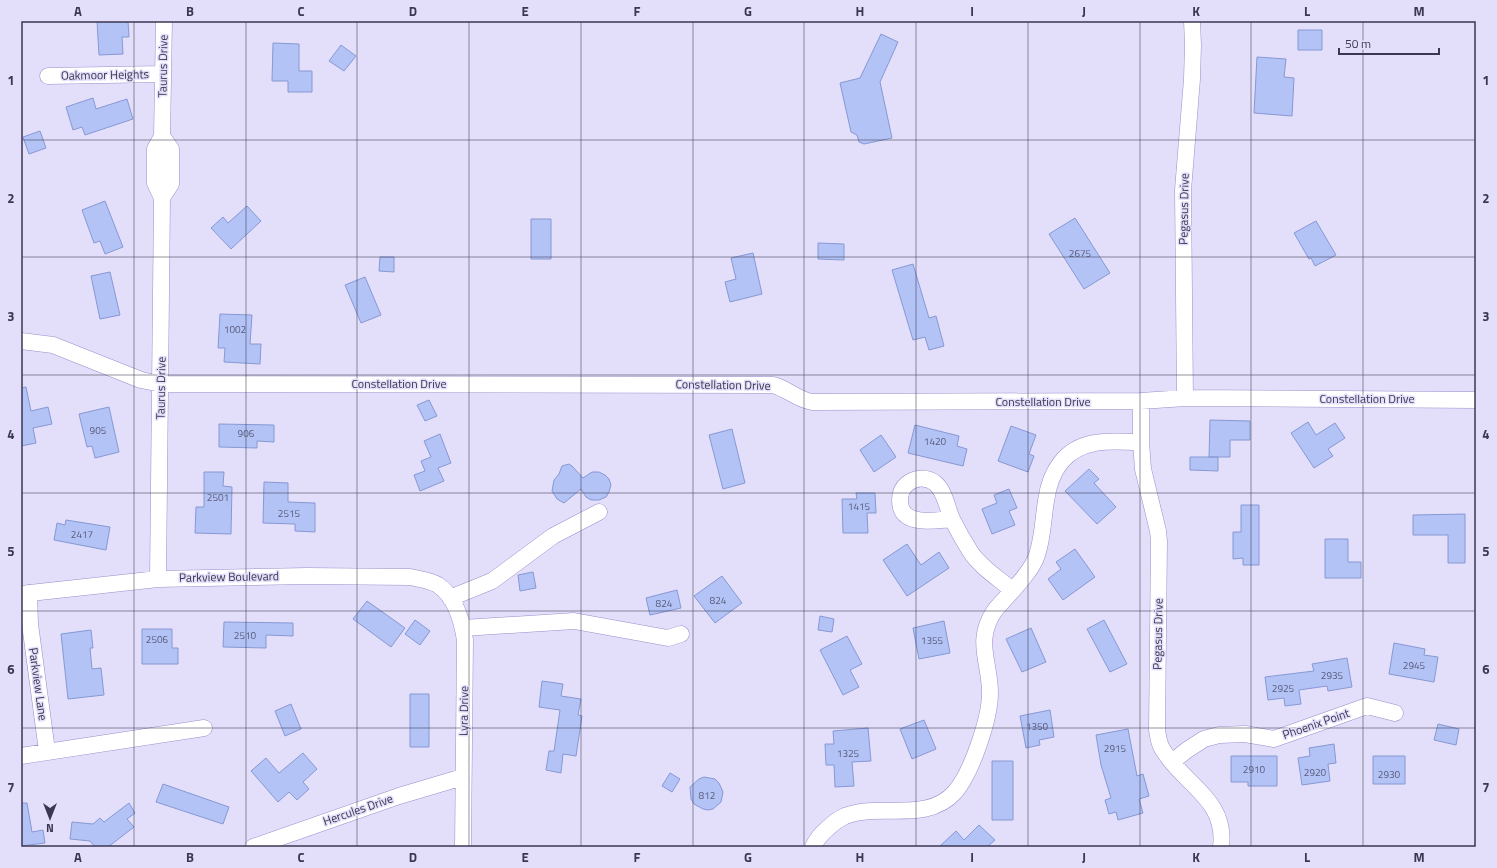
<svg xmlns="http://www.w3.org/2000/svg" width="1497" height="868" viewBox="0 0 1497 868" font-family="'Titillium Web',sans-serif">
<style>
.building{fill:#b3c3f5;stroke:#8798d4}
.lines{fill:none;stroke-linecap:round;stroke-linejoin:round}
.minor-casing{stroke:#988ecc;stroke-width:17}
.minor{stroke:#fff;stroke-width:16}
.grid{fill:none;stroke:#3b3751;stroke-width:1;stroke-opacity:0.55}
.labels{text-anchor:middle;stroke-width:3;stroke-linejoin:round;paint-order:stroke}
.number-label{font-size:10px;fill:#595a7a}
.street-label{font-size:12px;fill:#3b3751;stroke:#e3dffa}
.neatline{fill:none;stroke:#3b3751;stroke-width:1.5}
.grid-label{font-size:13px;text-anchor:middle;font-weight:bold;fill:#3b3751}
</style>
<rect width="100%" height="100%" fill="#e3dffa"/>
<path class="building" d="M97,21h31l1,16h-7l1,17 -24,1z
M1298,30h24v20h-24z
M881,34l17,8 -18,40 12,56 -28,6 -5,-2 -2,-7 -6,-3 -11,-49 20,-5z
M273,43l26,1v27h13v21h-24v-11h-16z
M341,45l15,11 -12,15 -15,-10z
M1257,57l29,2 -2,18 10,1 -2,38 -38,-3z
M93,98l3,11 31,-10 6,20 -48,16 -3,-8 -9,3 -7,-23z
M40,131l6,17 -17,6 -6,-17z
M105,201l18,46 -18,7 -5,-13 -6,2 -12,-33z
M247,206l14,15 -30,28 -20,-21 12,-11 5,6z
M1075,218l35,55 -26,16 -35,-55z
M531,219h20v40h-20z
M1316,221l20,34 -21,11 -4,-8 -2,1 -15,-26z
M818,243l26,1v16l-26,-1z
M753,253l9,41 -32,8 -5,-20 11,-3 -5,-21z
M380,257h14v15l-15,-1z
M913,264l16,54 7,-2 8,30 -15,4 -4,-13 -12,3 -21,-70z
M110,272l10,43 -20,4 -9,-43z
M365,277l16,38 -20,8 -16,-38z
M220,314l32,1 -2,29h11l-1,20 -36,-2 1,-14h-7z
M26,387l5,24 17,-4 4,17 -19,4 3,15 -15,3v-58z
M429,400l8,16 -12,5 -8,-16z
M109,407l10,45 -24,6 -3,-12 -5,1 -8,-33z
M1210,420l40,1v19h-20v17h-21z
M1308,422l8,13 19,-12 10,15 -17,11 5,7 -19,12 -23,-35z
M219,424l55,1v17l-17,-1v7l-38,-1z
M915,425l44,11 -2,10 10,3 -4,17 -55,-13z
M1011,426l25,9 -7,19 5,2 -6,16 -30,-11z
M732,429l13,54 -22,6 -14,-54z
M440,434l11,29 -13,5 6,13 -24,10 -6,-16 11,-4 -4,-10 10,-4 -7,-16z
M881,435l15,22 -22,15 -14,-22z
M1190,457h28v14l-28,-1z
M569,464l3,2 11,12 9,-6h7l6,3 4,4 2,6 -2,7 -3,5 -7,3h-8l-5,-3 -5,-8 -17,14 -7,-4 -5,-8 2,-11 5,-6 3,-8z
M1089,469l10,10 -5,4 22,24 -19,17 -32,-33z
M204,472h20l-1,14 9,1 -1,47 -36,-1 1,-26h8z
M264,482l24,1v19l27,1v29l-20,-1v-7l-32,-1z
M1009,489l8,19 -8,3 6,14 -23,9 -10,-25 15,-6 -3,-8z
M856,493h19l1,20h-9l1,20h-25l-1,-34h15z
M1241,505h18v60h-16v-7l-10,1v-27h8z
M1465,514v49h-17v-28h-35v-20z
M66,520l44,7 -4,23 -52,-10 3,-17 8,2z
M1325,539h23v23h13v16h-36z
M907,544l14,21 18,-13 10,16 -42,28 -24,-36z
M1075,549l20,28 -32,23 -15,-21 13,-10 -5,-7z
M533,572l3,16 -16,3 -2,-16z
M722,576l20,27 -27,20 -21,-27z
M677,590l4,18 -31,7 -4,-17z
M367,601l38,27 -14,19 -38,-28z
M820,616l14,3 -2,13 -14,-2z
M415,620l15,11 -10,14 -15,-11z
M1104,620l23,44 -17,8 -23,-43z
M944,621l6,32 -31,6 -6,-31z
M224,622l69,1v13l-27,-1v13l-43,-1z
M1031,628l15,34 -24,10 -16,-33z
M142,629h30v19h6v16h-36z
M91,630l2,18h-3l2,21 9,-1 3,27 -36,4 -7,-65z
M847,636l15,28 -12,6 9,17 -16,8 -23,-45z
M1394,643l31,6 -1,6 14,2 -4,25 -45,-8z
M1347,658l5,29 -24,4 -1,-5 -28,4 2,14 -16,2 -1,-8 -16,2 -3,-23 49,-6 -2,-7z
M542,681l21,3 -2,12 20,3 -3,16 4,1 -6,40 -13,-2 -2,19 -15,-3 3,-19h5l6,-41 -21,-3z
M410,694h19v53h-19z
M291,704l10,25 -16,7 -10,-25z
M1050,710l4,27 -15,3 1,5 -14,3 -6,-32z
M924,720l12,29 -24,10 -12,-30z
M1438,724l21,5 -3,16 -22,-5z
M868,728l3,33 -19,1 2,24 -19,1 -1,-22h-8l-1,-21h9l-1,-13z
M1128,729l9,47 6,-2 6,22 -10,3 4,14 -25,7 -2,-8 -7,2 -4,-14 6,-2 -10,-33 -5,-30z
M1334,744l2,19 -8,1 2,17 -28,4 -4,-27 12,-2 -1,-8z
M303,753l14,16 -14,13 6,7 -12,11 -8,-8 -11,10 -27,-31 15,-13 13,15z
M1231,756h46v30h-29v-4h-17z
M1373,756h32v28h-32z
M992,761h21v59h-21z
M670,773l10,6 -8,13 -10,-6z
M704,777l11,2 4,4 4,9 -2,10 -8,7 -5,1 -5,-1 -9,-5 -3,-5 -1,-12 9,-8z
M163,784l66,23 -6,17 -67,-22z
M21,803h6l5,29 11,-2 2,13 -24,3z
M129,803l6,10 -8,6 7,8 -26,20h-13l-5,-6 -20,-2 2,-17 21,2 7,-6 4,4z
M979,825l16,15 -8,7h-48l17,-16 8,9z"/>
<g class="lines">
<defs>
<path id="minor" d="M48,76l114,-2
M162,198l9,-14v-35l-9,-13
M21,341l32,4 88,35 20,4 612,1c15,4 23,14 39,17l329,-1 44,-3 291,2
M1185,398l-2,-208 9,-111 1,-34 -1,-24
M1141,401v41l2,27 15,62 1,10 -2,189c1,6 2,15 6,20 21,35 64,49 58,97
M952,519c-17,1 -52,9 -52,-19 0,-6 2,-12 7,-16 8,-7 20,-7 28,-1 10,8 12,25 17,36 5,10 11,21 18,32 9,15 28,27 42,39
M158,579l4,-381 -7,-15v-34l7,-13 2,-115
M29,593l1,31 17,127
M21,594l137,-15 149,-3 103,1c9,2 20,3 28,8 18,12 24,36 27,55l-2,207
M450,598l42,-17 61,-45 46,-24
M463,628l111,-7 94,17 13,-4
M21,756l183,-28
M1172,762l15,-12 17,-11 15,-4 26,-1 29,5 93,-33 28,7
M253,847l146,-51 64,-19
M813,847c3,-7 9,-14 15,-19 5,-5 11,-9 17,-12 36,-14 81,8 110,-24 17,-20 35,-74 35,-99 0,-32 -16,-52 5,-83 12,-14 37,-38 42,-55 6,-18 6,-36 9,-54 4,-30 19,-53 49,-58 15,-3 31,-1 46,-1"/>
</defs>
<use href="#minor" class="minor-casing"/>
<use href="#minor" class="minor"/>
</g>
<path class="grid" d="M134,21v826M246,21v826M357,21v826M469,21v826M581,21v826M693,21v826M804,21v826M916,21v826M1028,21v826M1140,21v826M1251,21v826M1363,21v826M21,140h1455M21,257h1455M21,375h1455M21,493h1455M21,611h1455M21,728h1455"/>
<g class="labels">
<g class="number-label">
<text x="1080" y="257">2675</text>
<text x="235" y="333">1002</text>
<text x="98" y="434">905</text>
<text x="246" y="437">906</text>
<text x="935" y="445">1420</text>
<text x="218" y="501">2501</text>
<text x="859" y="510">1415</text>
<text x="289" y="517">2515</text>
<text x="82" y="538">2417</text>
<text x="718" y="604">824</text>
<text x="664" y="607">824</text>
<text x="245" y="639">2510</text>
<text x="157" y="643">2506</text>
<text x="932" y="644">1355</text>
<text x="1414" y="669">2945</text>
<text x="1332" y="679">2935</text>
<text x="1283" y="692">2925</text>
<text x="1037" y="730">1350</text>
<text x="1115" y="752">2915</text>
<text x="848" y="757">1325</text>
<text x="1254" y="773">2910</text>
<text x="1315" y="776">2920</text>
<text x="1389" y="778">2930</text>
<text x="707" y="799">812</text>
</g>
<g class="street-label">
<text transform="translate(163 66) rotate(-89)" y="4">Taurus Drive</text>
<text transform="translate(105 75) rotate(-1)" y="4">Oakmoor Heights</text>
<text transform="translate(1184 209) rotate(-89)" y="4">Pegasus Drive</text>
<text x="399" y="388">Constellation Drive</text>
<text transform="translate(723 385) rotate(1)" y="4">Constellation Drive</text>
<text transform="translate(161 388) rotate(-89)" y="4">Taurus Drive</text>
<text x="1367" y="403">Constellation Drive</text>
<text x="1043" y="406">Constellation Drive</text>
<text transform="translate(229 577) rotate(-1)" y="4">Parkview Boulevard</text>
<text transform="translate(1158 634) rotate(-89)" y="4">Pegasus Drive</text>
<text transform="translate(38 684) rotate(82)" y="4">Parkview Lane</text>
<text transform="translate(464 711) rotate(-89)" y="4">Lyra Drive</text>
<text transform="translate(1316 724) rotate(-19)" y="4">Phoenix Point</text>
<text transform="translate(358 810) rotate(-19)" y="4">Hercules Drive</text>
</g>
</g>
<rect width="1497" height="868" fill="none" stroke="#e3dffa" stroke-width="44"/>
<g transform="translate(50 818) rotate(180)" stroke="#e3dffa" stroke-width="3" paint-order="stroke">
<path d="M0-3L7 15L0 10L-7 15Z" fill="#3b3751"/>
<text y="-6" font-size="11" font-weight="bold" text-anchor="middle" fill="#3b3751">N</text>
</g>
<path d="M1339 48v6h100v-6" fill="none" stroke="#3b3751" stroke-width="2"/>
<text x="1345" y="48" font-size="12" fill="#3b3751" stroke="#e3dffa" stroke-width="3" paint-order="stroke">50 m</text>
<rect x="22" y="22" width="1453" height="824" class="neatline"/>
<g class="grid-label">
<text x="78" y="16">A</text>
<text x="190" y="16">B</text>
<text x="301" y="16">C</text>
<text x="413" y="16">D</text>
<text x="525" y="16">E</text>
<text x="637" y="16">F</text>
<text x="748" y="16">G</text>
<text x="860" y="16">H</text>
<text x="972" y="16">I</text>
<text x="1084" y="16">J</text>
<text x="1196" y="16">K</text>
<text x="1307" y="16">L</text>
<text x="1419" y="16">M</text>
<text x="11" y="85">1</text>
<text x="1486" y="85">1</text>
<text x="11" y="203">2</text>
<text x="1486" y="203">2</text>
<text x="11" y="321">3</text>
<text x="1486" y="321">3</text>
<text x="11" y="439">4</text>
<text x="1486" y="439">4</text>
<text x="11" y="556">5</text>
<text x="1486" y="556">5</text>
<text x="11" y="674">6</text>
<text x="1486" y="674">6</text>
<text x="11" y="792">7</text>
<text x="1486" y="792">7</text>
<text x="78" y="862">A</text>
<text x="190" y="862">B</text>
<text x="301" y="862">C</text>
<text x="413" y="862">D</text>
<text x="525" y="862">E</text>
<text x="637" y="862">F</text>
<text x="748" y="862">G</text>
<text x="860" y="862">H</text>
<text x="972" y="862">I</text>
<text x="1084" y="862">J</text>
<text x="1196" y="862">K</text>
<text x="1307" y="862">L</text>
<text x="1419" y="862">M</text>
</g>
</svg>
